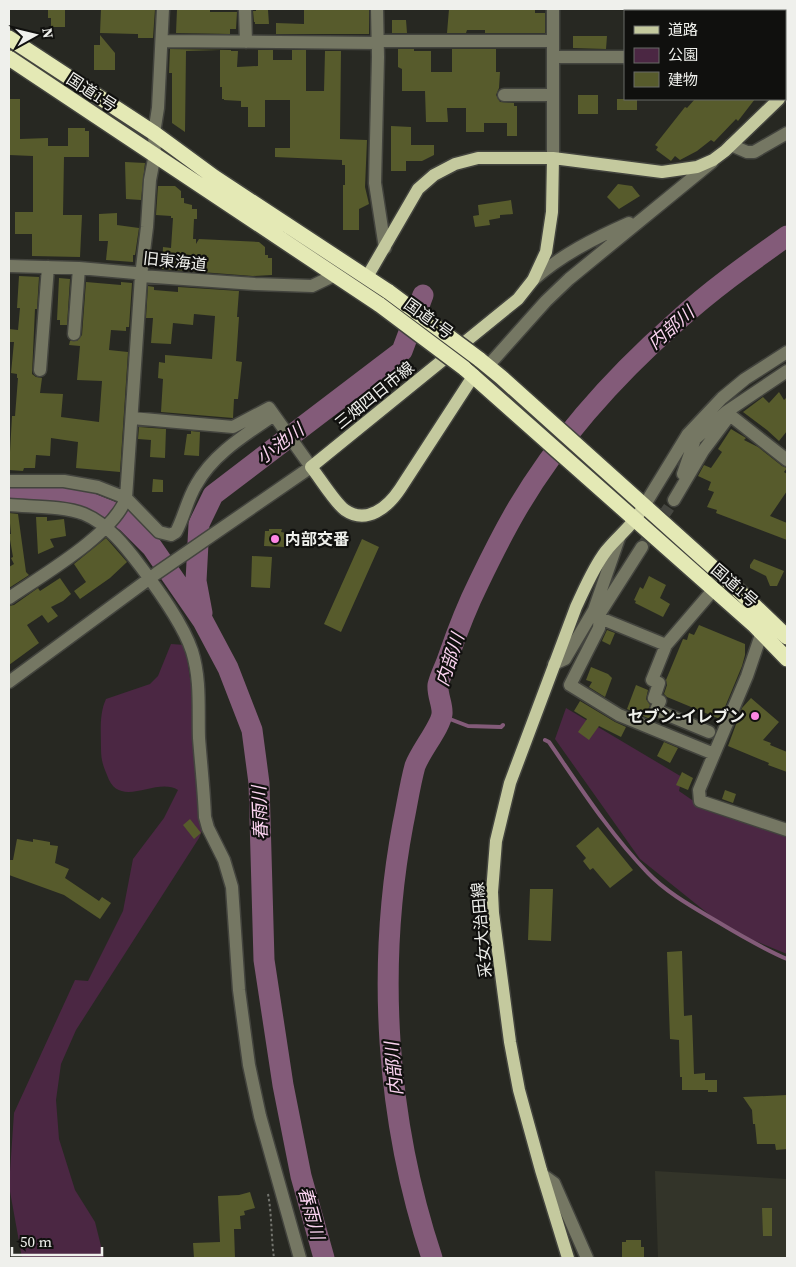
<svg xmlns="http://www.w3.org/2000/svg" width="796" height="1267" viewBox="0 0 796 1267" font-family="'Source Serif 4','Noto Sans JP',serif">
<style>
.built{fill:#333429}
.green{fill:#4b2743}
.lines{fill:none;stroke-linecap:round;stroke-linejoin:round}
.stream{stroke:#835b79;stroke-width:4}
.river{stroke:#835b79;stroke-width:21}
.building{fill:#575b2c}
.minor-tunnel{stroke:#454640;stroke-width:12;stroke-dasharray:12 6;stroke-linecap:butt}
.minor-casing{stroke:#43443e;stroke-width:15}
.major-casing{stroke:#43443e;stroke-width:15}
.highway-casing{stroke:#43443e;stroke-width:18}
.path{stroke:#74756f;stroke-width:2;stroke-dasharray:2.5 2.5;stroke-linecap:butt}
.minor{stroke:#757763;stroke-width:12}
.major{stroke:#c4c99e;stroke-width:12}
.highway{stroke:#e4e9b5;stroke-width:15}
.highway-bridge-casing{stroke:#43443e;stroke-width:18;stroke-linecap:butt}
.highway-bridge{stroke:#e4e9b5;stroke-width:15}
.poi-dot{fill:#fc86e3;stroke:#10100e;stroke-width:2}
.labels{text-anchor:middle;stroke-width:4.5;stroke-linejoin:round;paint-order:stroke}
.street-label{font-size:16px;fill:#eff0ec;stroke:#10100e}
.poi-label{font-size:16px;font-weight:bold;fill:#eff0ec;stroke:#10100e;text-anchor:start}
.water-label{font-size:18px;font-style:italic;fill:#fbd3f0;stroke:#10100e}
</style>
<rect width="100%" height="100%" fill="#272822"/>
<path class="built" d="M655,1171l132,8v79h-129z"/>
<path class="green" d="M171,644l14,1 18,120 4,54 -8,19 -123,192 -15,34 -5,36 3,39 16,51 20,32 9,36h-82l-13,-72 5,-73 61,-133 13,1 35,-70 10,-52 31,-41 14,-28c-22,-14 -59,21 -71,-15 -4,-9 -6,-16 -6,-26 0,-17 -2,-35 5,-50l44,-15 8,-8z
M566,708l116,69 -3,14 29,20 79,26v117l-34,-14 -42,-24 -71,-57 -85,-120z"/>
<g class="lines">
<path class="stream" d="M442,716l26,10 33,1 2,-2
M545,740l4,2c31,45 61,92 99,131 18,19 43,33 65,46 25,15 48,29 74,40"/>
<path class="river" d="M9,494l55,4 26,5 20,8 17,11 25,25 51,74 25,47 24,62 7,53 5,177 19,125 18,91 23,82
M202,613l-6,-32 3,-57 14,-29 189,-144 21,-56
M432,1258c-46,-138 -56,-291 -29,-434 4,-19 7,-40 12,-58 5,-14 26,-40 27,-52 1,-9 -5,-19 -4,-29 2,-9 7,-18 10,-27 9,-26 19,-52 31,-76 12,-25 24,-49 38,-73 41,-70 98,-133 159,-187 35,-32 73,-59 111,-86"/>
</g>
<path class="building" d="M48,9h17v18h-14v-9h-3z
M101,9h54l-2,29h-15v-4h-2l-36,-1z
M177,9h33v3h27l-1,17h-6v5l-54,-1z
M304,9h65v25h-93v-11l28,1z
M449,9h86v4h10v20h-60v-3h-18l-1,3h-19z
M256,10h12l1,14h-14v-2h-1l-1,-11h3z
M392,20h14l1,13h-15z
M100,35l15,18v17h-21v-25h6z
M573,36h34l-1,13 -33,-1z
M170,49l61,1v1h7l-1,16 21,-1v-16h15v10h19v-10h14v41h18l1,-40h16l-1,88 27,1 -2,47 4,17 -10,5v21h-16v-45h2v-20h-3v-5l-67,-3v-9h15v-48h-25v27h-17v-20h-7v-6l-17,-1v-1h-2v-12h-2v-37l-34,1 -1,81 -13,-9v-50h-3z
M398,49h16v2h17v21h21v-23h44v23h4l-1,16 -3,7 4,7 14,1v3h3v30h-10v-13h-23v9h-18v-24h-19l1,14h-22l-1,-31h-23v-22l-4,-2z
M578,95h20v19h-20z
M9,99h11v40l28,-1v8h20v-18h17v3h4v26h-25l-1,58h19l-2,42 -48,-1v-22h-17v-22h18v-56l-24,-1z
M617,99h20v11h-20z
M695,99h60l-17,22 -2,-2 -22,23 -3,-2 -14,11 -17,9 -5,-4 -4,5 -15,-11 2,-3 -3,-2 30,-38 2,1z
M391,126l20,1v18h23v10l-12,6h-16v10h-15z
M125,162l20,1 -4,37 -15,-1z
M618,184l14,2 8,10 -21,13 -12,-12z
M158,186h17l6,5v7h3v5l8,2v4h5v10h-3l-1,20h3v5l3,-5 60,3 6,5v8h3v3h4v17l-19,1 -91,-7 1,-22 8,1 2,-30h-2v-2l-15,-1z
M511,200l2,14 -13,1v3l-11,2 1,5 -15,2 -2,-11 6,-1 -1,-10z
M117,213v12l22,3 -4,27h-2v7l-27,-2 2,-19h-9v-27z
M19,276l20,1 -2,32h-2l-3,65 4,3 6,1 -2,15 23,1 -2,23 38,5 3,-41 -25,-1 3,-34 -11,-1 1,-4h7l5,-6 4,-53 35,3v-3l11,1 -3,44h-3v4l-15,-1 -2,20 19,2 -8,120 -44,-4 2,-26 -27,-4 -1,18 -14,-1 -1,13h-11l-1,3 -14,-1 3,-54h3l3,-38h-1v-4l-6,-1 3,-31h-5v-13l9,1 2,-22h-3z
M59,278l11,1 -3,46h-7v-5h-3z
M148,286l6,1v3l24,2v-5l61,4 -2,26h2l-3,44 6,1 -4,37h-4l-1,19 -72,-6 2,-33 -5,-1 1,-16 6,1v-8l47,4 3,-43 -21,-2 -1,11 -20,-2 -2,21 -20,-1 2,-25h-7z
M779,392l5,8 3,-3v34l-8,10 -12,-11 -24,-18 20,-15 6,6z
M139,427l27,2 -1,29 -15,-1 1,-17 -13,-1z
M731,429l15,9 -2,2 14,7 24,19 5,2 -3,4 3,2v17l-17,25 17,7v17l-71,-27 1,-3 -10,-3 7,-15 -6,-2 3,-8 -13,-6 6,-11 7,3 11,-16 -4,-3z
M191,431l9,1 -1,24 -15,-1 3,-21h4z
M153,479l10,1v12h-11z
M9,513l9,1 8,58 3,3 -20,13v-21l5,-3 -3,-6 2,-1 -4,-23h2z
M36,517h11v4l17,-2 2,17 -16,3 4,8 -16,7z
M269,529h13l-1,3 5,1 -1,14 -21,-1 1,-15h4z
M106,538l21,24 -17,16 -30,21 -6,-8 12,-9 -12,-18z
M362,539l17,8 -38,85 -17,-8z
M252,556l20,1 -2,31 -19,-1z
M754,559l30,12 -7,15h-7l-4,-10 -16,-8v-3z
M649,576l17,9 -6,13 10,6 -7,13 -28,-14 1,-2 -2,-1 6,-13 3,2z
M60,578l11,16 -8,7 -12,6 7,9 -10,7 -6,-8 -15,10 12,18 -30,22v-59l5,-1 24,-17 2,3z
M699,625l46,19v11l-3,11 -22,53 -53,-22 -3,-3 3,-9 -1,-5 17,-41 4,1 2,-7 5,2z
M607,630l8,3 -5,12 -8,-4z
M591,667l17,7 4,4 -7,19 -16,-10 3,-5 -6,-2z
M636,685l12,5 -2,9 4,6 -2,5 3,6 -1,3 -23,-10z
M751,698l28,24 -16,18 8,3 -1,2 17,7v20l-19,-7 1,-2 -41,-17 14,-38z
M580,701l35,21 11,5 -5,10 -22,-11 -10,14 -11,-8 9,-13 -13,-8z
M664,742l14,6 -8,15 -13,-7z
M682,772l11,6 -5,12 -12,-5z
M725,790l11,4 -3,9 -11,-4z
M190,819l11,14 -7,6 -11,-14z
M598,827l35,43 -23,18 -17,-20 -3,2 -7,-9 3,-3 -10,-12z
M17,839l16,3v-3l17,3v3l8,1 -3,17 14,6 -4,9 34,23 3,-4 9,6 -11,16 -36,-24 -55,-20v-15h4z
M530,889h23l-2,52 -23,-1z
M682,951l2,65 8,-1 2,59 11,-1v7h12v12h-9v-2h-26v-13h-2l-1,-37 -9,-1 -3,-87z
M787,1095v54l-11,1 -1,-6h-18l-2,-20h-2l-1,-14 -9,-13z
M250,1192l5,16 -11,3 1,4 -5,1 1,13h-7l1,29h-41l-1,-15 27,-1 -2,-46 21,-1z
M762,1208h10v28h-9z
M626,1240h15v7h3v11h-22v-16h4z"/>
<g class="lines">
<path class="minor-tunnel" d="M642,547l32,-47"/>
<defs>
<path id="minor" d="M245,9l1,33
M377,9l1,48 -3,126 10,65
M163,41l214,2
M376,41h177
M553,57h72
M504,95h48
M731,145l16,7h7l33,-19
M553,158v-149
M9,266l70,2 56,5 6,3 114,8 57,2 23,-11
M533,280c28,-25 62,-42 96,-57
M74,334l5,-66
M488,366l58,-65 23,-22 143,-117
M40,370l8,-103
M726,412l61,48
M688,434l7,5 31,-27 61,-41
M683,474l12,-35
M9,481h55l34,6 28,11 33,34 12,3 5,-3c8,-15 11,-32 20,-47 17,-31 49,-50 78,-70
M674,500l29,-49 24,-32
M9,505c22,2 55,1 75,9 24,10 42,33 57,53 18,24 42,57 51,84 9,29 6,58 7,87 2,26 5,53 6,79l3,11 16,32 8,27 7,103 10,75 11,51 40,142
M644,506l44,-72 34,-36 23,-19 42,-27
M642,547l-42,66 -1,15 -29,57 49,30 95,39
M9,598c32,-22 105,-64 117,-100l15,-222 6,-49 3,-47 5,-26 -1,-21 4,-25 5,-99
M600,618l66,27
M762,632l-15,44 -48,114 1,11 87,29
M554,664l11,-5 29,-49 25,-72
M9,682l148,-109 154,-106 -42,-59 -36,19 -101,-9
M709,732l-53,-22 4,-9 -6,-3 5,-15 -7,-3 14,-35 48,-56
M543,1175l11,8 33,75"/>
<path id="major" d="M367,277l51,-88 16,-14 21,-11 23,-6h75l109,14 35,-5 16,-7 12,-9 54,-52
M474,375l-74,114c-12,18 -33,36 -55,21 -10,-7 -25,-32 -34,-43l207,-168 15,-19 13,-28 6,-40 1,-54
M568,1258l-27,-88 -22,-80 -9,-48 -17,-129 -1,-21 4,-51 14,-58 66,-176c9,-19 17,-39 30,-56 11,-14 25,-24 34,-39"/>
<path id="highway" d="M9,38l145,95 60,44 175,115
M9,58l371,247
M479,359l22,18 236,212 50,48
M464,368l291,258 32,33"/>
</defs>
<use href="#minor" class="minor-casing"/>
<use href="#major" class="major-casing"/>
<use href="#highway" class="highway-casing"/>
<path class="path" d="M268,1194c4,21 3,43 6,64"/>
<use href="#minor" class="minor"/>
<use href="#major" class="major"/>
<use href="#highway" class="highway"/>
<defs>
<path id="highway-bridge" d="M389,292l90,67
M380,305l84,63"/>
</defs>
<use href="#highway-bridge" class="highway-bridge-casing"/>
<use href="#highway-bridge" class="highway-bridge"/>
</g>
<g class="poi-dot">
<circle cx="275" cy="539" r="5"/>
<circle cx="755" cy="716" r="5"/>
</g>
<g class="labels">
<g class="street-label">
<text transform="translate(92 92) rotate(33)" y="6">国道1号</text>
<text transform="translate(175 261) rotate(6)" y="6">旧東海道</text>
<text transform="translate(429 318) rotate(36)" y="6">国道1号</text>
<text transform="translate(374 395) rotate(-39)" y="6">三畑四日市線</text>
<text transform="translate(735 585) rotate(41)" y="6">国道1号</text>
<text transform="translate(481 930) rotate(-95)" y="6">采女大治田線</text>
</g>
<g class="poi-label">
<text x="285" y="545">内部交番</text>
<text x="745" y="722" text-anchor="end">セブン-イレブン</text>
</g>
<g class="water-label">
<text transform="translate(671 328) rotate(-41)" y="6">内部川</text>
<text transform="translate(280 444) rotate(-37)" y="6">小池川</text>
<text transform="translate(450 660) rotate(-72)" y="6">内部川</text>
<text transform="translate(260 813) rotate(-92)" y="6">春雨川</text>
<text transform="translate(394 1069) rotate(-95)" y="6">内部川</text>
<text transform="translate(311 1213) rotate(75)" y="6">春雨川</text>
</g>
</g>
<rect width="796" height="1267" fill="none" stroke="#eff0ec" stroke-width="20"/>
<rect x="624" y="10" width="162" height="90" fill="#10100e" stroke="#696a67"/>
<rect x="634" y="26" width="25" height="8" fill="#c4c99e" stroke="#696a67"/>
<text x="668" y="35" font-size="15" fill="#eff0ec">道路</text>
<rect x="634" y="48" width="25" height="15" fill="#4b2743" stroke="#696a67"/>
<text x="668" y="60" font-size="15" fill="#eff0ec">公園</text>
<rect x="634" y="72" width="25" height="15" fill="#575b2c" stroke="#696a67"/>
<text x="668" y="85" font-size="15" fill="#eff0ec">建物</text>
<g transform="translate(35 35) rotate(82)" stroke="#10100e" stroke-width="4" paint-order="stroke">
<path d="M0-4L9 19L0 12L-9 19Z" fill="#eff0ec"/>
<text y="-8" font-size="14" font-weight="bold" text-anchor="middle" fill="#eff0ec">N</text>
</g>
<path d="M12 1247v8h90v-8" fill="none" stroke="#eff0ec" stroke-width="2.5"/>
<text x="20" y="1247" font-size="15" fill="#eff0ec" stroke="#10100e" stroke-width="4" paint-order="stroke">50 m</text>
</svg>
